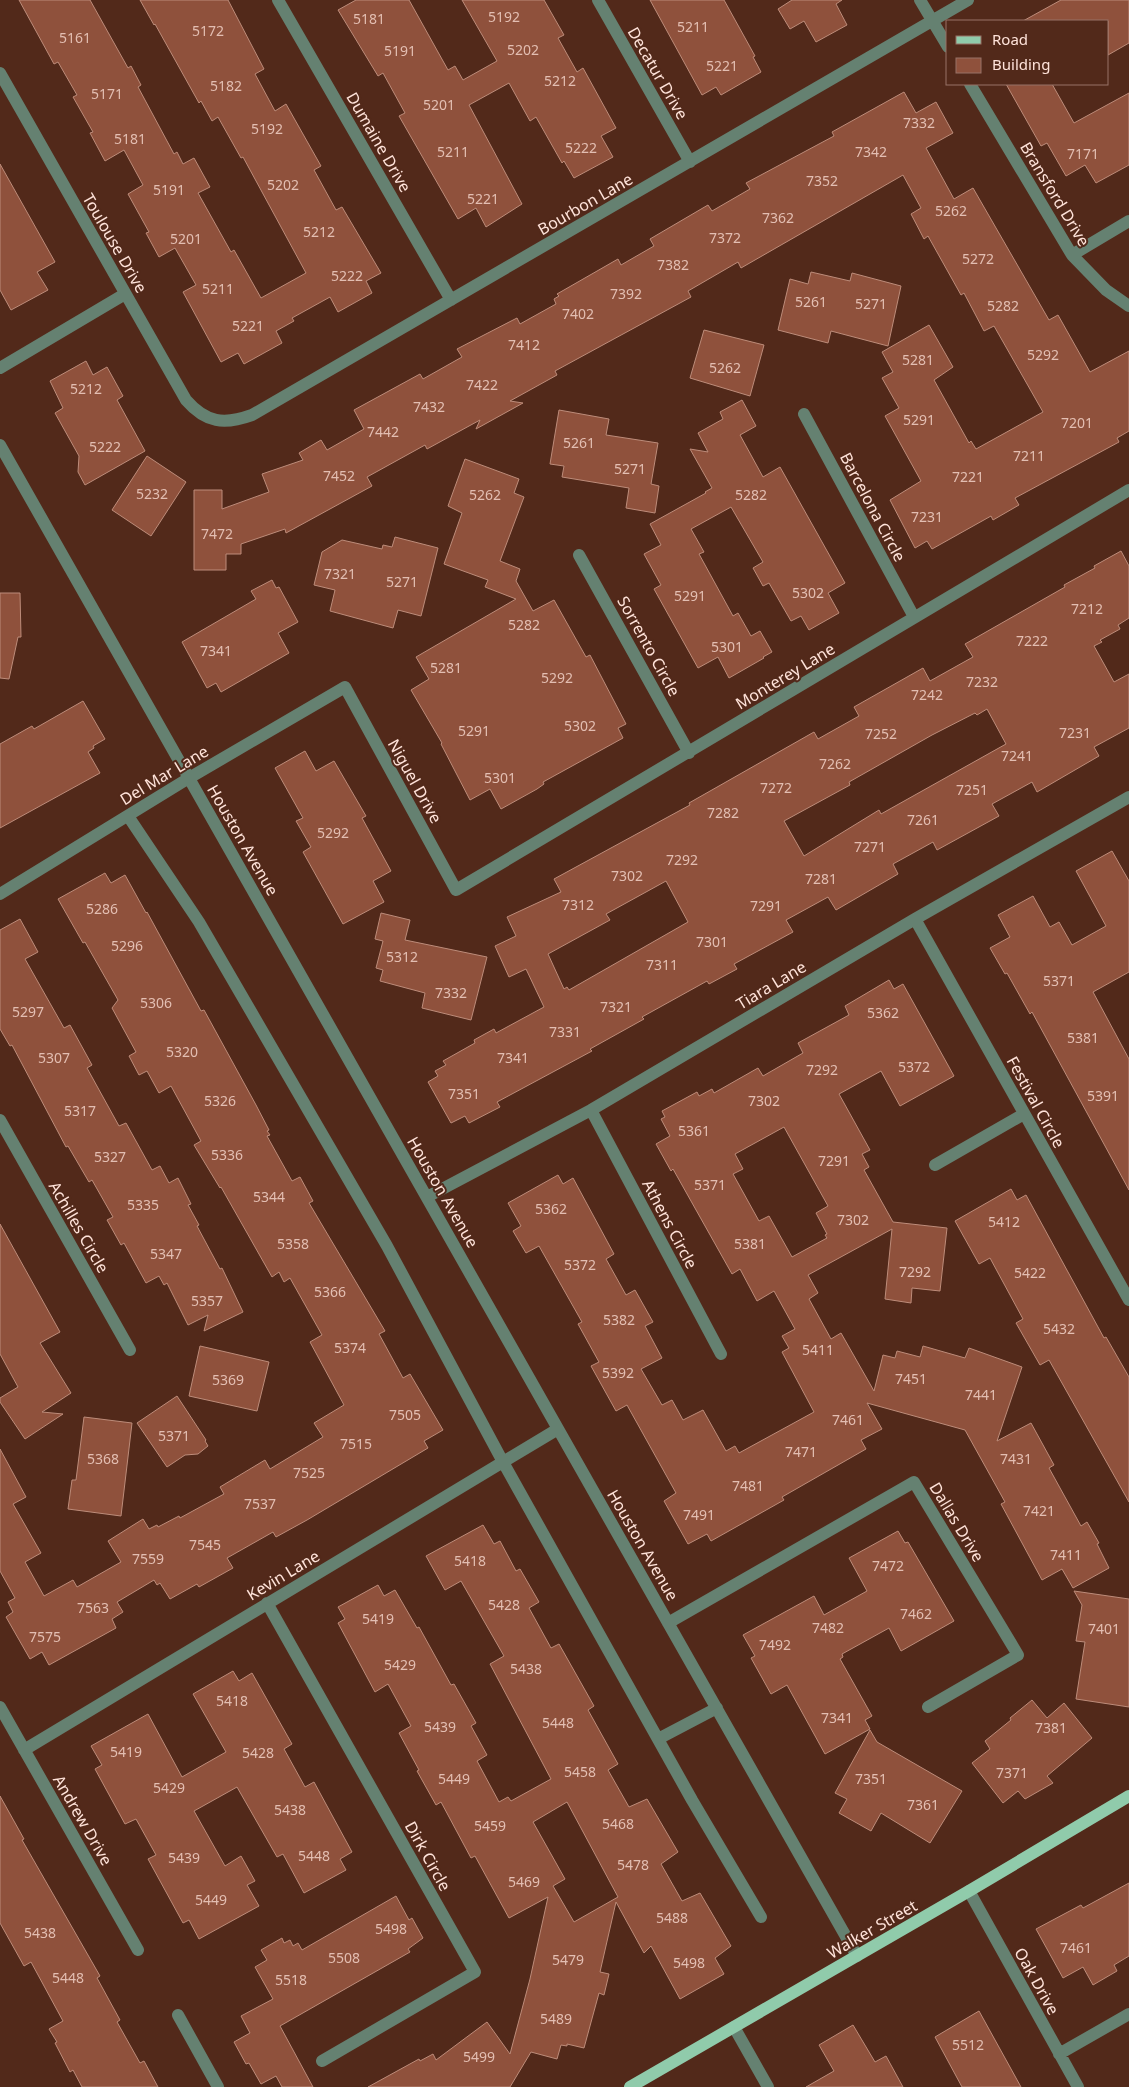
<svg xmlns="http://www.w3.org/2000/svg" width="1129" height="2087" viewBox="0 0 1129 2087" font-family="'Noto Sans',sans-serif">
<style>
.building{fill:#8f513c;stroke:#bd8c7a;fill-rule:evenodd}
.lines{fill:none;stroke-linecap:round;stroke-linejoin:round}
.minor{stroke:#658171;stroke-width:12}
.major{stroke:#90cbab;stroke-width:12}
.labels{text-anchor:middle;stroke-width:4;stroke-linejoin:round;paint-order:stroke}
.number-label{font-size:14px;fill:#e3beb2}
.street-label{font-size:16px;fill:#ffe3da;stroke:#52291a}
</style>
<rect width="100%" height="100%" fill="#52291a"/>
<path class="building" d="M19,0h71l38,68 3,-2 10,19 -3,2 36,67 3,-2 6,12 11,-6 16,29 -12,6 33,59 3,-2 27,48 45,-25 -63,-116 -2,1 -23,-41 -6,4 -11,-20 -2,2 -44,-79 -1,1 -14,-25h88l36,69 -9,5 20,37 11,-7 35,62 -7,4 22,40 6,-3 39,66 -15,8 6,12 -34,19 -8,-15 -38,21 2,3 -18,10 6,12 -38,21 -6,-11 -17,9 -38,-70 13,-7 -21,-37 -16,9 -13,-24 3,-1 -21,-38 15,-9 -19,-35 -19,11 -15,-28 3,-1 -20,-35 4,-2 -19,-33 -4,2z
M356,0h53l39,70 7,-4 8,14 34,-19 -35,-61h82l20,35 -6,3 19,34 6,-4 33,60 -15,8 12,21 -39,21 -10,-17 -2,2 -26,-46 -6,4 -21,-38 -40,22 53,99 -36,23 -10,-19 -18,11 -59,-103 6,-3 -22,-40 -5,3 -40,-66z
M650,0h74l31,56 -2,1 8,15 -40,23 -5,-8 -14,8z
M792,0h50l-6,4 11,21 -31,17 -12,-21 -14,8 -12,-20z
M1061,0h68v43l-21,12v-34h-85z
M1006,84h46l22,39 55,-30v72l-33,18 -11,-18 -19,11 -19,-33 -6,3z
M904,92l12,21 20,-11 17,31 -27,15 28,51 19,-11 76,132 9,-5 32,57 39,-21v80l-12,7 2,4 -104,56 4,7 -26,15 -2,-4 -59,33 -5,-8 -12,7 -25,-48 31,-19 -36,-65 14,-8 -17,-30 11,-6 -11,-20 47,-27 24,42 -19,13 35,63 2,-2 5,8 67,-37 -49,-86 -10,5 -20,-38 -3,2 -33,-59 -4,3 -13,-25 10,-6 -18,-33 -162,93 -3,-6 -50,29 3,6 -136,74 2,4 -47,26 13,2 -47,26 4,-9 -53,29 -2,-4 -58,32 5,9 -86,47 -1,-4 -44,15v10h-15v16h-32v-80h28v19l47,-17 -7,-18 41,-14 -4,-7 22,-13 6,10 37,-21 -10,-19 66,-36 3,5 39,-22 -5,-8 27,-14 33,-17 3,6 36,-20 -2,-5 5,-3 -2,-2 61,-35 3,6 33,-19 -4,-7 58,-34 4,6 38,-22 -4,-6 88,-47 -2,-4z
M0,164l55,98 -18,10 11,18 -37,20 -11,-20z
M811,272l39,9 2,-8 49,13 -13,60 -57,-15 -3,12 -50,-13 12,-51 18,5z
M704,330l60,15 -14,51 -60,-18z
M86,361l7,14 14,-8 16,29 -6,4 28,51 -60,34 -7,-13 1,-16 -24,-43 8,-5 -13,-27z
M742,400l14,26 -16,9 23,42 17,-10 65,116 -17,10 11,20 -30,17 -8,-14 -10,5 -22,-38 -6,3 -10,-18 10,-6 -32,-55 -40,22 13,23 -5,2 34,62 5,-3 13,23 9,-5 12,21 -9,5 1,1 -35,20 -11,-21 -20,11 -44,-79 7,-4 -17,-31 17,-9 -11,-21 56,-31 -1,-1 7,-4 -22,-39 18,3 -10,-19 25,-14 -3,-7z
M559,410l50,9 -3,16 52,8 -7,41 8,2 -4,27 -29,-5 3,-20 -67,-11 2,-11 -14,-2z
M147,456l39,26 -35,54 -39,-26z
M465,459l54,20 -5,14 10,4 -24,64 20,8 -4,12 17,30 21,-11 32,57 4,-2 36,69 -8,4 5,10 -80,44 1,2 -7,5 -36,20 -11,-20 -20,11 -29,-56 1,-1 -31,-53 18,-11 -13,-22 100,-58 -31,-12 3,-7 -44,-16 18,-51 -14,-7z
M395,537l43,11 -17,68 -23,-6 -5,18 -63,-17 5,-21 -21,-5 8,-33 20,-12 40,9 1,-4 9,2z
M1121,551l8,15v52l-11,7 2,4 -20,11 2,2 -8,4 20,36 15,-8v54l-35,19 5,9 -62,36 -5,-10 -40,22 7,12 -62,34 -4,-8 -40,22 5,10 -62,36 -8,-13 -42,23 7,12 -59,32 3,5 -28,15 -2,-3 -65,36 2,2 -54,30 2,2 -95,51 3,5 -31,16 -4,-7 -14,7 -23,-41 10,-6 -3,-5 11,-6 -3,-4 32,-18 -1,-3 20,-11 2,4 48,-26 -18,-38 -17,8 -14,-31 21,-10 -9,-19 54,-25 -7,-13 136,-74 -1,-2 125,-71 4,7 41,-23 -5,-9 69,-39 7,13 43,-24 -8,-13 100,-57 -1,-2 31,-17 -1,-2zM987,709l19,35 -125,70 -2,-4 -75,46 -20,-35 66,-36 -1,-3 83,-47 43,-22 2,2zM666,881l22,41 -119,68 -2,-3 -3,2 -16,-35 62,-34 -4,-6z
M272,580l4,8 3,-1 19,35 -20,11 11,20 -68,39 -5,-9 -9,5 -25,-46 74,-43 -5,-8z
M0,593h20l1,44h-3l-9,42 -9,-1z
M83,701l22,38 -12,7 1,2 -6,4 12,21 -100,55v-84l32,-18 2,3z
M305,751l11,20 18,-10 32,55 -4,2 29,53 -18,10 11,21 -41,22 -40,-72 8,-5 -15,-26 7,-3 -28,-50z
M1112,851l17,30v91l-36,20 36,67v131l-97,-178 -2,2 -23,-41 -2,1 -15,-26 20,-11 -12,-22 35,-19 17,31 9,-5 13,23 34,-19 -30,-55z
M105,873l6,10 14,-8 21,38 1,-1 54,99 3,-1 52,95 13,25 -2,1 3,4 -3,1 25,45 8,-4 13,24 -4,2 76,128 -6,3 24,44 7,-4 33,56 -19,11 4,7 -121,72 -31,17 -3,-5 -46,26 6,10 -34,19 -2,-3 -27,15 -10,-16 -3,2 -3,-5 -37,22 6,10 -11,7 4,9 -67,37 -7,-13 -12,7 -24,-42 7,-5 -5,-10 7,-4 -15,-27v-122l26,48 -13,7 28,49 -16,9 19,34 29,-16 4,7 44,-25 -13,-21 35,-22 6,10 8,-4 1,2 21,-11 1,2 44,-24 -4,-7 45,-27 5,9 53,-32 -9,-14 30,-18 -34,-63 12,-7 -32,-57 -6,4 -5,-10 -7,5 -51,-90 -1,1 -26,-43 7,-4 -30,-55 -12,7 -12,-22 -8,4 -10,-19 7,-4 -24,-44 6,-8 -33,-58 -2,1 -25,-44z
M381,913l29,7 -5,20 82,17 -16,63 -49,-12 3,-15 -45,-12 3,-11 -7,-2 7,-27 -8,-2z
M20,919l18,33 -13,7 39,69 6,-3 22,40 -5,3 32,58 7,-3 26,47 8,-4 9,17 9,-5 13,26 -3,1 11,20 -2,1 23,43 2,-1 21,44 -39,19 4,-16 -20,10 -21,-42 -3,2 -5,-9 -13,7 -22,-40 -3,2 -14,-25 6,-3 -21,-37 -3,2 -21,-36 -2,1 -54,-102 -2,1 -10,-17v-99z
M889,980l5,9 9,-5 51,92 -54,30 -19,-35 -42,23 31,56 -8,4 7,13 -5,3 29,52 54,6 -7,63 -28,-3 -1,15 -26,-4 7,-70 -84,46 10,18 -9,6 22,40 10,-6 33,58 9,-36 12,3 2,-7 23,6 3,-11 42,12 4,-10 53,19 -25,74 34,-18 23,42 -5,3 32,58 6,-4 12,21 -2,1 12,24 -36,20 -11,-19 -20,11 -41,-76 4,-2 -40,-72 -98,-27 15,26 -21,11 5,9 -84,48 2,3 -73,41 -4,-7 -19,10 -24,-43 12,-8 -49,-88 -11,6 -25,-45 8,-4 -21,-38 4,-2 -43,-76 -13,7 -13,-22 8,-5 -13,-23 50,-28 5,9 10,-6 41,76 -8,5 20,36 9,-5 18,32 -8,4 17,32 -21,11 21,36 10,-5 11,20 20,-10 23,41 9,-5 4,7 75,-41 -32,-60 7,-4 -7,-12 13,-7 -21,-38 -17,10 -17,-32 -8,5 -59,-105 -2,2 -15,-27 14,-8 -9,-17 4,-2 -3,-6 35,-19 2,4 13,-7 2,4 44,-25 5,8 40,-23 -5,-10 51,-28 -4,-9zM784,1127l44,79 -12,7 11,21 -2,1 2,3 -35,19 -23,-41 -10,5 -26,-47 10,-5 -8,-15z
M1011,1189l6,11 9,-5 78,143 2,-1 23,40v125l-80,-142 -9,5 -24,-42 7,-4 -33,-61 -11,6 -24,-43z
M0,1224l60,108 -20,11 31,50 -29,19 21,2 -38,25 -25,-37v-4l18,-11 -18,-33z
M200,1346l69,16 -12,49 -68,-15z
M177,1396l29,44 -1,1 3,5 -10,8 -13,1 -18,12 -30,-44z
M84,1417l48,6 -11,93 -53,-7 4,-29h4z
M483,1525l11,19 6,-3 16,30 4,-2 19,33 -10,6 22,40 8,-4 35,62 -6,4 30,54 -10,6 21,37 18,-8 31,53 -17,12 21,37 18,-8 31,53 -16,12 9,16 -44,25 -29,-53 -7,7 -28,-51 -16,70 9,2 -5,21 -5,-2 -15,55 -17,-4v2l-6,-1 -4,14 -26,-7 -21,35h-142l51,-28 1,2 13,-7 3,6 51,-38 23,32 20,-75 18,-82 -39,21 -34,-62 -4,2 -30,-56 -5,3 -19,-34 2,-1 -20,-37 12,-7 -23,-42 -13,8 -37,-69 7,-4 -7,-12 40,-22 6,11 11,-6 22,38 2,-1 32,58 3,-1 22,39 -5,3 16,29 -10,6 22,41 9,-5 3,4 40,-22 -61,-115 14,-8 -43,-75 -16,9 -19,-34zM567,1802l51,95 -44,25 -21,-36 12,-7 -32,-57z
M898,1531l7,12 3,-1 46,79 -53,30 -12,-23 -47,26 1,3 -3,2 32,57 -7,4 5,9 -45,25 -38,-69 -16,9 -20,-36 4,-2 -12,-21 71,-39 10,19 43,-24 -18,-33z
M1074,1591l55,8v108l-53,-8 9,-57 -9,-1 6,-36z
M233,1671l6,10 13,-8 40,71 -8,5 21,38 9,-5 38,70 -12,7 6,11 -42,23 -21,-39 -6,3 -40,-70 -43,24 31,55 16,-10 14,25 -8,4 12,21 -60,33 -10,-19 -6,3 -35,-64 8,-4 -20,-36 -11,5 -30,-55 7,-4 -11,-19 57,-32 34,63 44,-25 -33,-58z
M1032,1700l15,18 17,-15 28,35 -45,38 6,7 -28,16 -7,-8 -15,12 -31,-40 18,-14 -5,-8 26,-21 -1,-2z
M870,1730l7,12 85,49 -32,52 -49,-30 -10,18 -32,-18 8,-14 -12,-6z
M0,1796l24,43 -2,1 78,136 -3,2 23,42 -3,2 23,41 4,-2 14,26h-76l-9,-17 -3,2 -15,-29 2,-1 -8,-13 14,-8 -32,-59 -7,4 -24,-43z
M1129,1883v73l-15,9 3,6 -24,14 -10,-18 -20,11 -27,-49 45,-24 2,3z
M396,1896l13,24 3,-2 11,20 -15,11 2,3 -130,74 33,61h-31l-6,-11 -15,8 -12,-21 -3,1 -12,-22 16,-9 -9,-17 32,-17 -18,-32 12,-7 -6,-10 21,-12 2,5 6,-3 3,6 5,-3 4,7z
M979,2011l42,76h-59l-27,-50z
M853,2025l22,37 11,-6 17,31h-97l28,-16 -15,-26z"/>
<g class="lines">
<path class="minor" d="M278,0l173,300
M598,0l92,162
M920,0l28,47
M0,73l186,327c20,23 38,25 66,15l716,-415
M970,84l102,171 34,35 23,16
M1072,255l57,-34
M0,368l125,-74
M804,414l110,203
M0,445l857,1511
M579,555l110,198
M128,816l71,106 188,324 116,216 189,338 69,117
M0,894l189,-116 156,-91 111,203c225,-132 448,-268 673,-400
M915,919l214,381
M591,1110l130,244
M0,1120l130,230
M935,1165l89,-51
M427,1197l164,-87 324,-191 214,-122
M267,1603l208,369 -153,89
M668,1623l246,-141 104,173 -90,52
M0,1707l138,243
M658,1739l59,-31
M24,1750l534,-321
M969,1891l109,196
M178,2015l40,72
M734,2027l34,60
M1059,2054l70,-40"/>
<path class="major" d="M630,2087l339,-196 160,-95"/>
</g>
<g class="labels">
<g class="number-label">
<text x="504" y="22">5192</text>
<text x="369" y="24">5181</text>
<text x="693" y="32">5211</text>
<text x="208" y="36">5172</text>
<text x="75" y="43">5161</text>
<text x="523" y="55">5202</text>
<text x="400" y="56">5191</text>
<text x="722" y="71">5221</text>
<text x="560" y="86">5212</text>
<text x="226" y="91">5182</text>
<text x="107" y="99">5171</text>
<text x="439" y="110">5201</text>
<text x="919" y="128">7332</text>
<text x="267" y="134">5192</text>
<text x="130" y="144">5181</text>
<text x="581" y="153">5222</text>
<text x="453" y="157">5211</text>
<text x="871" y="157">7342</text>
<text x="1083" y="159">7171</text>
<text x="822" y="186">7352</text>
<text x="283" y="190">5202</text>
<text x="169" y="195">5191</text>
<text x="483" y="204">5221</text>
<text x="951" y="216">5262</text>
<text x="778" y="223">7362</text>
<text x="319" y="237">5212</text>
<text x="725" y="243">7372</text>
<text x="186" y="244">5201</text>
<text x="978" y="264">5272</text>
<text x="673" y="270">7382</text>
<text x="347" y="281">5222</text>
<text x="218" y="294">5211</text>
<text x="626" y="299">7392</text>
<text x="811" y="307">5261</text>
<text x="871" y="309">5271</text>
<text x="1003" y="311">5282</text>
<text x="578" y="319">7402</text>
<text x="248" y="331">5221</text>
<text x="524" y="350">7412</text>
<text x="1043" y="360">5292</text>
<text x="918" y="365">5281</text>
<text x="725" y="373">5262</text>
<text x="482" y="390">7422</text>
<text x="86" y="394">5212</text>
<text x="429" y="412">7432</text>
<text x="919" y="425">5291</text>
<text x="1077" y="428">7201</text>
<text x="383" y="437">7442</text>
<text x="579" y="448">5261</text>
<text x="105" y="452">5222</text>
<text x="1029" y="461">7211</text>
<text x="630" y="474">5271</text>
<text x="339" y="481">7452</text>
<text x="968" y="482">7221</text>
<text x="152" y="499">5232</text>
<text x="485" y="500">5262</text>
<text x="751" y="500">5282</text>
<text x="927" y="522">7231</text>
<text x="217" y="539">7472</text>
<text x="340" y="579">7321</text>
<text x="402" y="587">5271</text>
<text x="808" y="598">5302</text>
<text x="690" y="601">5291</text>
<text x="1087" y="614">7212</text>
<text x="524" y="630">5282</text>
<text x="1032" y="646">7222</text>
<text x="727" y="652">5301</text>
<text x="216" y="656">7341</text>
<text x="446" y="673">5281</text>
<text x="557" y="683">5292</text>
<text x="982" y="687">7232</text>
<text x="927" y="700">7242</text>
<text x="580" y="731">5302</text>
<text x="474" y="736">5291</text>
<text x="1075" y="738">7231</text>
<text x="881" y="739">7252</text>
<text x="1017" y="761">7241</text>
<text x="835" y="769">7262</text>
<text x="500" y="783">5301</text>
<text x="776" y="793">7272</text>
<text x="972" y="795">7251</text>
<text x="723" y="818">7282</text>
<text x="923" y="825">7261</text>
<text x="333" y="838">5292</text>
<text x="870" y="852">7271</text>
<text x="682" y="865">7292</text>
<text x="627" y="881">7302</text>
<text x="821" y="884">7281</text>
<text x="578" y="910">7312</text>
<text x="766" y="911">7291</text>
<text x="102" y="914">5286</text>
<text x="712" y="947">7301</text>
<text x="127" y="951">5296</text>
<text x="402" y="962">5312</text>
<text x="662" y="970">7311</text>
<text x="1059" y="986">5371</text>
<text x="451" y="998">7332</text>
<text x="156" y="1008">5306</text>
<text x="616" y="1012">7321</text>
<text x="28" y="1017">5297</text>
<text x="883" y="1018">5362</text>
<text x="565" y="1037">7331</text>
<text x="1083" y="1043">5381</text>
<text x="182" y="1057">5320</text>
<text x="54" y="1063">5307</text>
<text x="513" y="1063">7341</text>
<text x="914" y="1072">5372</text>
<text x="822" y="1075">7292</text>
<text x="464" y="1099">7351</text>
<text x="1103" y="1101">5391</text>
<text x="220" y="1106">5326</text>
<text x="764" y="1106">7302</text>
<text x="80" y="1116">5317</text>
<text x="694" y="1136">5361</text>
<text x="227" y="1160">5336</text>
<text x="110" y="1162">5327</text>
<text x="834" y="1166">7291</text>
<text x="710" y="1190">5371</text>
<text x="269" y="1202">5344</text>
<text x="143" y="1210">5335</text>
<text x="551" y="1214">5362</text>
<text x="853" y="1225">7302</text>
<text x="1004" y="1227">5412</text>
<text x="293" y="1249">5358</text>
<text x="750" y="1249">5381</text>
<text x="166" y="1259">5347</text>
<text x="580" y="1270">5372</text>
<text x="915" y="1277">7292</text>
<text x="1030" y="1278">5422</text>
<text x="330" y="1297">5366</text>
<text x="207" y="1306">5357</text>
<text x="619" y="1325">5382</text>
<text x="1059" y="1334">5432</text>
<text x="350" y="1353">5374</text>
<text x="818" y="1355">5411</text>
<text x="618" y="1378">5392</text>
<text x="911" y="1384">7451</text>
<text x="228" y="1385">5369</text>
<text x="981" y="1400">7441</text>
<text x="405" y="1420">7505</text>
<text x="848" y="1425">7461</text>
<text x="174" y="1441">5371</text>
<text x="356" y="1449">7515</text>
<text x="801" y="1457">7471</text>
<text x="103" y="1464">5368</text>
<text x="1016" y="1464">7431</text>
<text x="309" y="1478">7525</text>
<text x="748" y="1491">7481</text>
<text x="260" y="1509">7537</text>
<text x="1039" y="1516">7421</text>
<text x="699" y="1520">7491</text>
<text x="205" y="1550">7545</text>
<text x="1066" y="1560">7411</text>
<text x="148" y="1564">7559</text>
<text x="470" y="1566">5418</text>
<text x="888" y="1571">7472</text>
<text x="504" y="1610">5428</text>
<text x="93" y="1613">7563</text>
<text x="916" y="1619">7462</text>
<text x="378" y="1624">5419</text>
<text x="828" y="1633">7482</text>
<text x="1104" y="1634">7401</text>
<text x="45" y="1642">7575</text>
<text x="775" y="1650">7492</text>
<text x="400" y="1670">5429</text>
<text x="526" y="1674">5438</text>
<text x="232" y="1706">5418</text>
<text x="837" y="1723">7341</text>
<text x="558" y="1728">5448</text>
<text x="440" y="1732">5439</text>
<text x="1051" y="1733">7381</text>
<text x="126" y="1757">5419</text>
<text x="258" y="1758">5428</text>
<text x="580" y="1777">5458</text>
<text x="1012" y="1778">7371</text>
<text x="454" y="1784">5449</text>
<text x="871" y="1784">7351</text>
<text x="169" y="1793">5429</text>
<text x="923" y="1810">7361</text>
<text x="290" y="1815">5438</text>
<text x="618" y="1829">5468</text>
<text x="490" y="1831">5459</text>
<text x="314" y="1861">5448</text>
<text x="184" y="1863">5439</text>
<text x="633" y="1870">5478</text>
<text x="524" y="1887">5469</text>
<text x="211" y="1905">5449</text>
<text x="672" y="1923">5488</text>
<text x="391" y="1934">5498</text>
<text x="40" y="1938">5438</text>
<text x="1076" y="1953">7461</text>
<text x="344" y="1963">5508</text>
<text x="568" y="1965">5479</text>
<text x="689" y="1968">5498</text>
<text x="68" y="1983">5448</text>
<text x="291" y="1985">5518</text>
<text x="556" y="2024">5489</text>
<text x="968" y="2050">5512</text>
<text x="479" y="2062">5499</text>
</g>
<g class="street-label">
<text transform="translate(658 73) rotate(60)" y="6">Decatur Drive</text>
<text transform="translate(379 142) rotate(60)" y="6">Dumaine Drive</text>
<text transform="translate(1055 194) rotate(59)" y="6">Bransford Drive</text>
<text transform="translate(585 204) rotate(-30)" y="6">Bourbon Lane</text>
<text transform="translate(115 243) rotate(60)" y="6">Toulouse Drive</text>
<text transform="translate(873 507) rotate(62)" y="6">Barcelona Circle</text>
<text transform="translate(649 646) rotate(61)" y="6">Sorrento Circle</text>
<text transform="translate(785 676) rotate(-31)" y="6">Monterey Lane</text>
<text transform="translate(164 775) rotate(-31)" y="6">Del Mar Lane</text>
<text transform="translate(415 781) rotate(61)" y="6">Niguel Drive</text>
<text transform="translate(243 840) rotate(60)" y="6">Houston Avenue</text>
<text transform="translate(771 985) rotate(-31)" y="6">Tiara Lane</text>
<text transform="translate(1036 1102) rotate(61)" y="6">Festival Circle</text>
<text transform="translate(443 1192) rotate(60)" y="6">Houston Avenue</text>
<text transform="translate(670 1224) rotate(62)" y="6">Athens Circle</text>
<text transform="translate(79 1227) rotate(60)" y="6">Achilles Circle</text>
<text transform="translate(957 1522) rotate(59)" y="6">Dallas Drive</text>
<text transform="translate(643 1545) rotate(60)" y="6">Houston Avenue</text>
<text transform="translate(283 1575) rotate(-31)" y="6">Kevin Lane</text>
<text transform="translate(83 1820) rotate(60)" y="6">Andrew Drive</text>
<text transform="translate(428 1856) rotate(61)" y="6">Dirk Circle</text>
<text transform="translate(872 1929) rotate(-30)" y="6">Walker Street</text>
<text transform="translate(1037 1981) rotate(61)" y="6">Oak Drive</text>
</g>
</g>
<rect x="946" y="20" width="162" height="65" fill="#52291a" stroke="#977367"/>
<rect x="956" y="36" width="25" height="8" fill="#90cbab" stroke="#977367"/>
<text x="992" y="45" font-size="15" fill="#ffe3da">Road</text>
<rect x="956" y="58" width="25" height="15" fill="#8f513c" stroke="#977367"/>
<text x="992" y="70" font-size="15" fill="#ffe3da">Building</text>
</svg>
